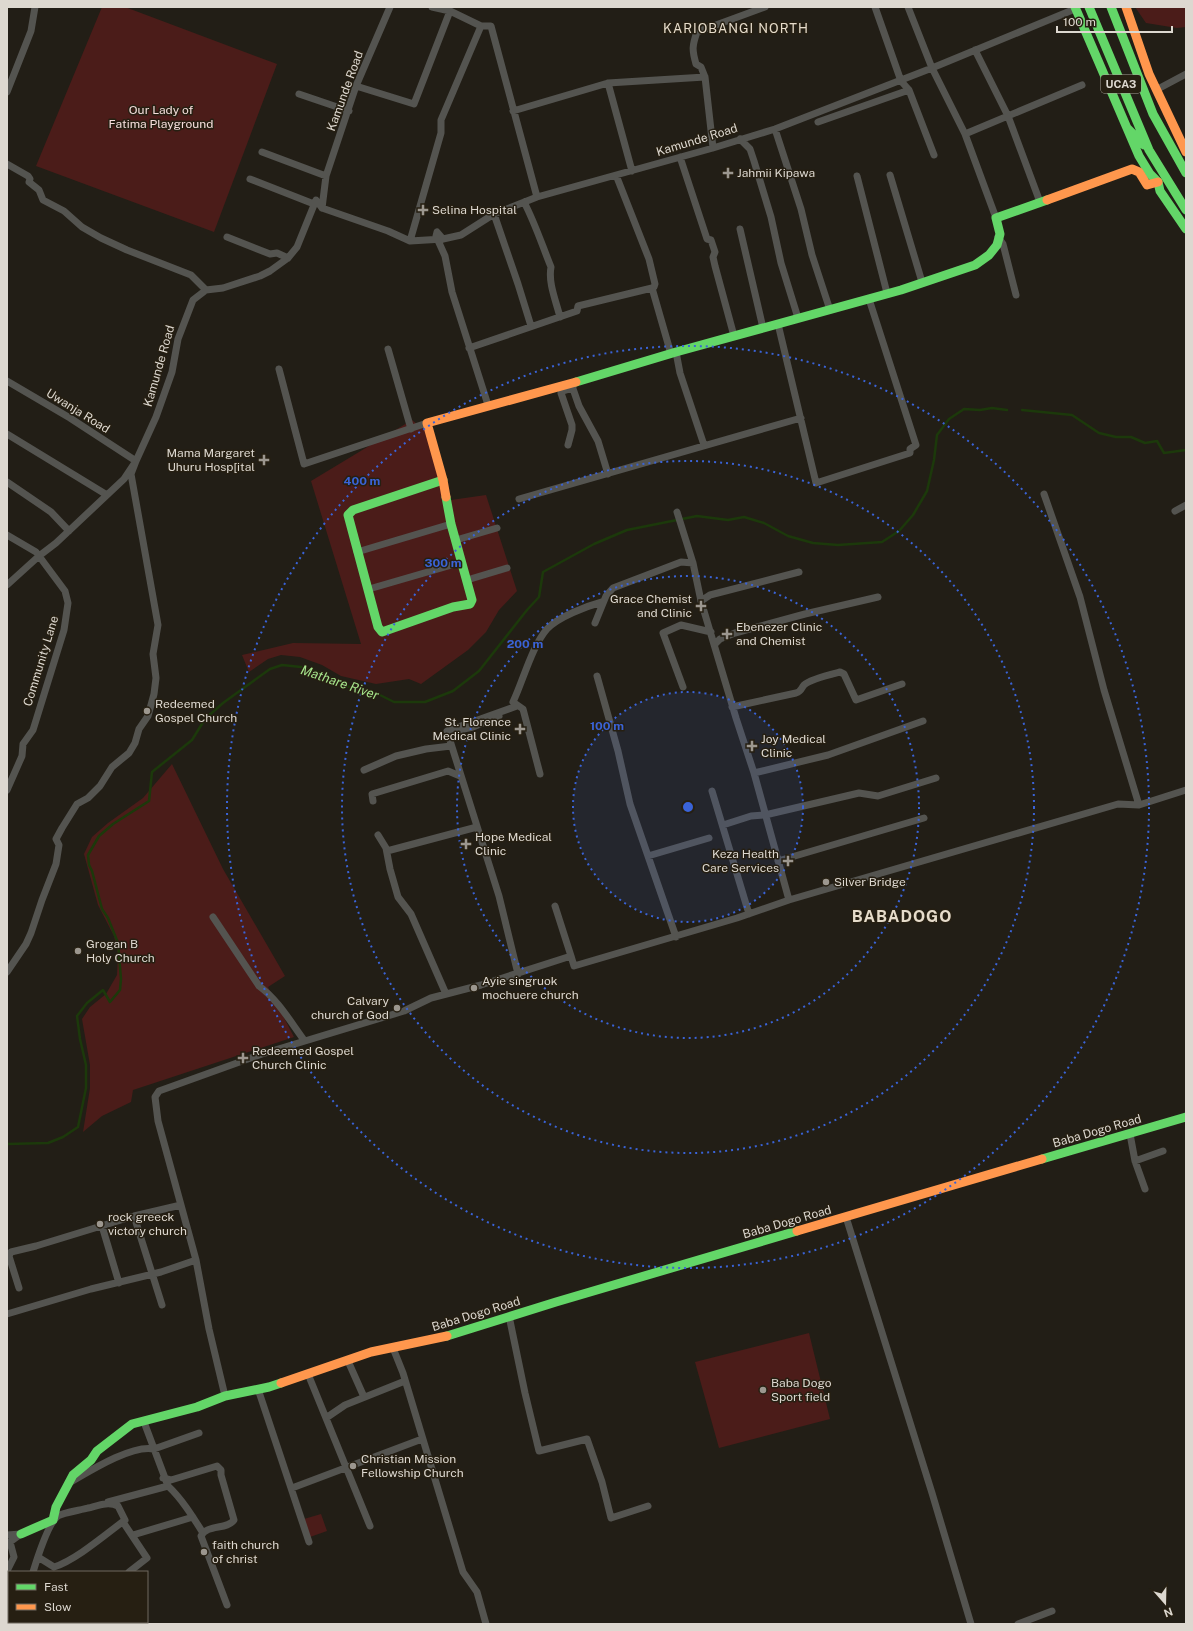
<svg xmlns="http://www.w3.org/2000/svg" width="1193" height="1631" viewBox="0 0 1193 1631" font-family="'Public Sans',sans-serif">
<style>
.green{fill:#4b1c19}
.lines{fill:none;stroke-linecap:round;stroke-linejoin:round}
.stream{stroke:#1c390b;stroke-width:2.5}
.street{stroke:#545450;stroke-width:7}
.fast{stroke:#63d668;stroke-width:9}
.slow{stroke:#ff974d;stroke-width:9}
.ring{fill:none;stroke:#3a63d7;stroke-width:2;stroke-dasharray:2 4}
.poi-dot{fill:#9c978f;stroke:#261f12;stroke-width:1.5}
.labels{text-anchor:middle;stroke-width:3;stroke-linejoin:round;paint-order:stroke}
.shield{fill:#261f12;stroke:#a6a097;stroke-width:1}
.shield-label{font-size:11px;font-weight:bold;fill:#ddd8d0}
.street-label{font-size:12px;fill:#ddd8d0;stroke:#261f12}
.park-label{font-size:12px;fill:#f5dddb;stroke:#261f12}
.poi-label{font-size:12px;fill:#ddd8d0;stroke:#261f12;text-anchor:start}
.neighbourhood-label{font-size:13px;letter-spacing:1px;fill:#e6dccb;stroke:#261f12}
.water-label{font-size:13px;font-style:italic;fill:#a6e58c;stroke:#261f12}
.district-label{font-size:16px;font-weight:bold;letter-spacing:1px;fill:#e6dccb;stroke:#261f12}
.centre{fill:#3a63d7;stroke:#261f12;stroke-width:2}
.ring-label{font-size:12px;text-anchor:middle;font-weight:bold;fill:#3a63d7;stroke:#261f12;stroke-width:3;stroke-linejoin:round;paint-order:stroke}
</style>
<rect width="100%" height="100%" fill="#221e16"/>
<path class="green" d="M102,7h23l152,57 -63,168 -178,-66z
M1135,7h51v20l-9,1 -31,-5z
M412,420l20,16 12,65 42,-6 31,96 -18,19 -13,22 -18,18 -47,34 -12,-5 -33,5 -35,-8 -19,-11 -22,-8 -19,-2 -13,4 -19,13 -7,-17 51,-12 68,1 -50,-163z
M172,764l51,105 62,107 -17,11 26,50 -161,53 -2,12 -29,14 -19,16 7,-44v-23l-8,-46 8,-12 16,-13 11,-19 1,-21 -4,-18 -16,-31 -14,-51 8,-17 16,-14 35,-25z
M809,1333l21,86 -111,29 -24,-86z
M321,1514l6,17 -17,6 -6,-18z"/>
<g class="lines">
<path class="stream" d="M1022,410l50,5 27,18 17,4h15l14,6 12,-2 7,12 22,-3
M7,1144l41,-1 15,-6 15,-10 8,-39v-23l-6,-26 -3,-23 10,-13 16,-13 7,12 10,-12 1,-11 -3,-36 -10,-25 -6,-9 -10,-38 -3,-6 -1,-10 11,-19 14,-12 36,-23 3,-29 40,-32 13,-21 18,-16 47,-34 12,-4 19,2 23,7 18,11 36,9 16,8h31l28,-11 26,-20 48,-61 12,-13 4,-25 51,-28 33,-14 70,-14 31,4 16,-3 20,6 24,13 25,7 25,2 44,-3 17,-11 14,-16 14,-24 7,-31 3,-25 12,-16 15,-10 16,1 12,-2 15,2"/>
<path class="street" d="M432,7l18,4 31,15h10l46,171
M875,7l26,74 8,9 25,65
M908,7l24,61 33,66 31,84
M975,50l33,66 32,86
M608,83l24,88
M356,86l58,18 36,-93
M1156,90l30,-16
M7,92l24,-61 4,-24
M299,94l50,17
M513,111l95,-28 97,-6
M818,122l91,-32
M775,129l26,80 11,46 18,55
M965,134l117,-49
M740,139l10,10 4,12 17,56 10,46 17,55
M713,148l-8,-71 -4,-10 -5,-3c-4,-14 -4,-18 1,-32l68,-25
M262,152l64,24
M680,157l27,82 4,1 4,12 -2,5 2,9 19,70
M7,164l21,12 2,3 -1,3 10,8 4,10 21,11 18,16 19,11 26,12 64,25 15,15
M616,175l33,84 6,25 -1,3 -2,1 19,66
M890,175l32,107
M857,176l30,117
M250,179l64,25
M524,202c11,21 18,43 27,65 -3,16 5,34 9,50
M322,208l66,23 22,10 33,-2 18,-4 33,-21 43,-17 176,-49 62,-19 157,-61 143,-59
M494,214l24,70 13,42
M740,229l23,99
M227,237l43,17 7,-1 11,5
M998,237l5,7 13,51
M443,239l-6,-7 -1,4 9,20 7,36 36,113
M410,241l31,-108v-13l40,-94
M778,324l38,159 94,-30v-4l6,-4 -47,-146
M469,348l105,-36 3,-1 1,-5 74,-18
M388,349l23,80
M676,352l4,21 24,72
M279,369l25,95 123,-41
M7,381l63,37 66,43 -5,13 27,151 -5,29 3,24 -2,16 -6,22 -9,13 -4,14 -6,10 -17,14 -12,19 -12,12 -11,6 -15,24 -6,11 3,6 -3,19 -14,36 -11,33 -5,11 -19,28
M571,383l8,23 19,35 10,33
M7,434l100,61
M568,445l4,-15v-5l-11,-32 2,-2 10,-3
M7,482l44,30 18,19
M1044,494l36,103 24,93 35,115
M519,499l282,-81
M1175,511l11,-6
M677,512l16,51 8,38 35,117 18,55 35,127
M7,535l29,17 3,4 26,35 3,12 -4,27 -31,100 -10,14 -1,12 -15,34
M456,540l41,-12
M357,552l94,-28
M467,580l40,-12
M7,585l32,-29 17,-13 68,-64 12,-18 20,-44 16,-45 6,-33 15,-39 13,-10 17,-2 37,-12 10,-5 18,-13 9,-11 19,-47 6,8 4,-32 30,-90 34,-79
M369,589l93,-27
M701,601l9,-6 89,-23
M595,623l11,-27 7,-8 68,-26 12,1
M715,644l5,-5 15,-6 70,-19 73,-17
M597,676l21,75 12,53 46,133
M683,687l-20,-54 18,-8 30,7
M513,702c10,-21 19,-56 34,-73 11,-12 40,-23 55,-27
M513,702l10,7 17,65
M517,706l-70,25 52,165 19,78
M732,707l64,-14c6,-2 5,-5 8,-8 6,-6 28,-11 36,-13l4,2 12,26 46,-16
M459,730l14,-3 26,-11
M364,770l32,-14 30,-7 25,-3
M754,773l74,-18 95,-34
M712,791l37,123
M373,801l-1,-7 76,-23 12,5
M723,825l28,-9 14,-1 94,-22 19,3 58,-18
M378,835l8,13 4,21 8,28 13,17 35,80
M387,851l90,-24
M648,856l61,-18
M778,861l146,-43
M555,906l16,50
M213,917l46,69c19,14 31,35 45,54
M1130,1134l5,27 28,-10
M1135,1161l10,28
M134,1216l28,89
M846,1217l86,276 39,131
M102,1226l17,57
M196,1260l-38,-139 -3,-24 4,-6 103,-37 142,-43 27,-13 50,-13 90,-29 3,10 163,-48 52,-18 329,-96 21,1 47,-15
M19,1288l-10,-32 2,-4 25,-6 98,-30 47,-11
M7,1314l84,-25 70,-17 35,-12 13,69 16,67
M509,1316l16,77 14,58 48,-12 15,43 9,36 37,-12
M393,1348l10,25 60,199 14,20 9,32
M348,1361l16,36
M308,1374l62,152
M258,1389l51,153
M326,1418l19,-13 60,-24
M144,1422l24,64c14,13 25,31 35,47
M163,1478l8,2 46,-14 4,4v5l13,45c-7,10 -27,4 -33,16l26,69
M69,1483c19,-11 63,-39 85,-34l45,-16
M292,1488l130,-49
M108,1502l60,-16
M7,1535l14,-1
M133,1535l60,-18
M38,1557l16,10c22,-7 52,-33 71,-47
M7,1571l7,-14 -4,-15 11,-8
M33,1572c4,-13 15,-49 25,-56 4,-3 23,-6 30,-8 9,-2 20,-7 30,-2l7,14 -2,2 24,36 -18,14
M31,1622l1,2
M54,1624l3,-2
M1018,1624l34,-13"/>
<path class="fast" d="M1075,7l64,149 11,18 8,8 2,9 26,38
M1089,7l60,143 37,60
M1111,7l42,107 33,59
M1127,128l17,17
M576,382l100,-30 225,-62 74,-25 14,-10 8,-10 3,-11 -4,-16 51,-18
M443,480l-90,30 -5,5 30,112 4,5 71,-25 17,-3 2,-4 -21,-76 -5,-27
M1042,1159l144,-42
M447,1336l109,-34 241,-71
M21,1534l32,-14 3,-13 17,-32 18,-15 6,-9 35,-27 65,-17 28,-11 44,-9 12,-4"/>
<path class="slow" d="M1126,7l23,67 37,78
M1047,200l85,-31 7,3 8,13 11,-3
M446,497l-3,-17 -16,-57 149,-41
M797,1231l245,-72
M281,1383l90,-31 76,-16"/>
</g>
<circle cx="688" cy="807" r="115" fill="#3a63d7" fill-opacity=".12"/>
<g class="ring">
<circle cx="688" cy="807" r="115"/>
<circle cx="688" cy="807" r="231"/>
<circle cx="688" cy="807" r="346"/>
<circle cx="688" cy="807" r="461"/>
</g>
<g class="poi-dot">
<path d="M726 167h4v4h4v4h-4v4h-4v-4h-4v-4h4z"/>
<path d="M421 204h4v4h4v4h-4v4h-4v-4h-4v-4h4z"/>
<path d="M262 454h4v4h4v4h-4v4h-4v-4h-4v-4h4z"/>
<path d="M699 600h4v4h4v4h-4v4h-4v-4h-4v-4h4z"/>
<path d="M725 628h4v4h4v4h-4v4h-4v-4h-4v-4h4z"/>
<circle cx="147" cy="711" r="4"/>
<path d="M518 723h4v4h4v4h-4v4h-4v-4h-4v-4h4z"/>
<path d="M750 740h4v4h4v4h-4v4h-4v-4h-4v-4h4z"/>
<path d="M464 838h4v4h4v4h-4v4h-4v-4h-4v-4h4z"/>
<path d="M786 855h4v4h4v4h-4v4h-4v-4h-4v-4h4z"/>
<circle cx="826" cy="882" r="4"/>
<circle cx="78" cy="951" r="4"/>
<circle cx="474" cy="988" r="4"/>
<circle cx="397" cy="1008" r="4"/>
<path d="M241 1052h4v4h4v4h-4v4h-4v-4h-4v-4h4z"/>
<circle cx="100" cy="1224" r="4"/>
<circle cx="763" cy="1390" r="4"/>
<circle cx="353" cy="1466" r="4"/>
<circle cx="204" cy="1552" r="4"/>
</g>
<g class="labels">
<rect class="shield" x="1101" y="75" width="40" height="18" rx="3"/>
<g class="shield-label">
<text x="1121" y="88">UCA3</text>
</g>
<g class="street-label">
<text transform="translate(345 91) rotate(-70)" y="4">Kamunde Road</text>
<text transform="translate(697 140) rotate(-17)" y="4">Kamunde Road</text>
<text transform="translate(159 366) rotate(-74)" y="4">Kamunde Road</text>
<text transform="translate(78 411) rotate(32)" y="4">Uwanja Road</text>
<text transform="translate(41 661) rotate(-73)" y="4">Community Lane</text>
<text transform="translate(1097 1131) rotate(-16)" y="4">Baba Dogo Road</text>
<text transform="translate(787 1222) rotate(-16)" y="4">Baba Dogo Road</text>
<text transform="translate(476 1314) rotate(-17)" y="4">Baba Dogo Road</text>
</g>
<g class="park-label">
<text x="161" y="114">Our Lady of<tspan x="161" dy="14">Fatima Playground</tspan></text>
</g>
<g class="poi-label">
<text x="737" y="177">Jahmii Kipawa</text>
<text x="432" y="214">Selina Hospital</text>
<text x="255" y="457" text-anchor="end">Mama Margaret<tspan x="255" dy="14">Uhuru Hosp[ital</tspan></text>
<text x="692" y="603" text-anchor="end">Grace Chemist<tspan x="692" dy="14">and Clinic</tspan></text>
<text x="736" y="631">Ebenezer Clinic<tspan x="736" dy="14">and Chemist</tspan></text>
<text x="155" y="708">Redeemed<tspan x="155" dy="14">Gospel Church</tspan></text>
<text x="511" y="726" text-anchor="end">St. Florence<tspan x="511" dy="14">Medical Clinic</tspan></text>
<text x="761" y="743">Joy Medical<tspan x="761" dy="14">Clinic</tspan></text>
<text x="475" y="841">Hope Medical<tspan x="475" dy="14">Clinic</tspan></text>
<text x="779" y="858" text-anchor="end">Keza Health<tspan x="779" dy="14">Care Services</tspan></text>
<text x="834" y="886">Silver Bridge</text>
<text x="86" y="948">Grogan B<tspan x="86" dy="14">Holy Church</tspan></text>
<text x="482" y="985">Ayie singruok<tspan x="482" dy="14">mochuere church</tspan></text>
<text x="389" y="1005" text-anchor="end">Calvary<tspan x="389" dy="14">church of God</tspan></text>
<text x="252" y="1055">Redeemed Gospel<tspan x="252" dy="14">Church Clinic</tspan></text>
<text x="108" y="1221">rock greeck<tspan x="108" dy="14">victory church</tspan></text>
<text x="771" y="1387">Baba Dogo<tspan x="771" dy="14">Sport field</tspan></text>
<text x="361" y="1463">Christian Mission<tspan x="361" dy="14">Fellowship Church</tspan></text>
<text x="212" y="1549">faith church<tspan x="212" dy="14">of christ</tspan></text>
</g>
<g class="neighbourhood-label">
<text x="736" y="33">KARIOBANGI NORTH</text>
</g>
<g class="water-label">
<text transform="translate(340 682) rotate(19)" y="5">Mathare River</text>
</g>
<g class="district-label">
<text x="902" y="922">BABADOGO</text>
</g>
</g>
<circle cx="688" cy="807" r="6" class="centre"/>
<g class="ring-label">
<text x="362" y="485">400 m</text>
<text x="443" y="567">300 m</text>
<text x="525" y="648">200 m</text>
<text x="607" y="730">100 m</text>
</g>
<rect width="1193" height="1631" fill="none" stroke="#ddd8d0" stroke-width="16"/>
<rect x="8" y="1571" width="140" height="52" fill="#261f12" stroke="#6f695e"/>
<rect x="16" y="1584" width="20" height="6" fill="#63d668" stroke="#6f695e"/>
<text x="44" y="1591" font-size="12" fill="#ddd8d0">Fast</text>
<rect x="16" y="1604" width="20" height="6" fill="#ff974d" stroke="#6f695e"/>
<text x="44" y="1611" font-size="12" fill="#ddd8d0">Slow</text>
<g transform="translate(1165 1603) rotate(160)" stroke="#261f12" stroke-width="3" paint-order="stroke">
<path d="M0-3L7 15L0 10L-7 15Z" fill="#ddd8d0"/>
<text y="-6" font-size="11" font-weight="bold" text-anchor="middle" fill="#ddd8d0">N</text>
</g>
<path d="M1057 26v6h115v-6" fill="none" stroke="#ddd8d0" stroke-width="2"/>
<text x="1063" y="26" font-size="12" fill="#ddd8d0" stroke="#261f12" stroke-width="3" paint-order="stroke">100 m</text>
</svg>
